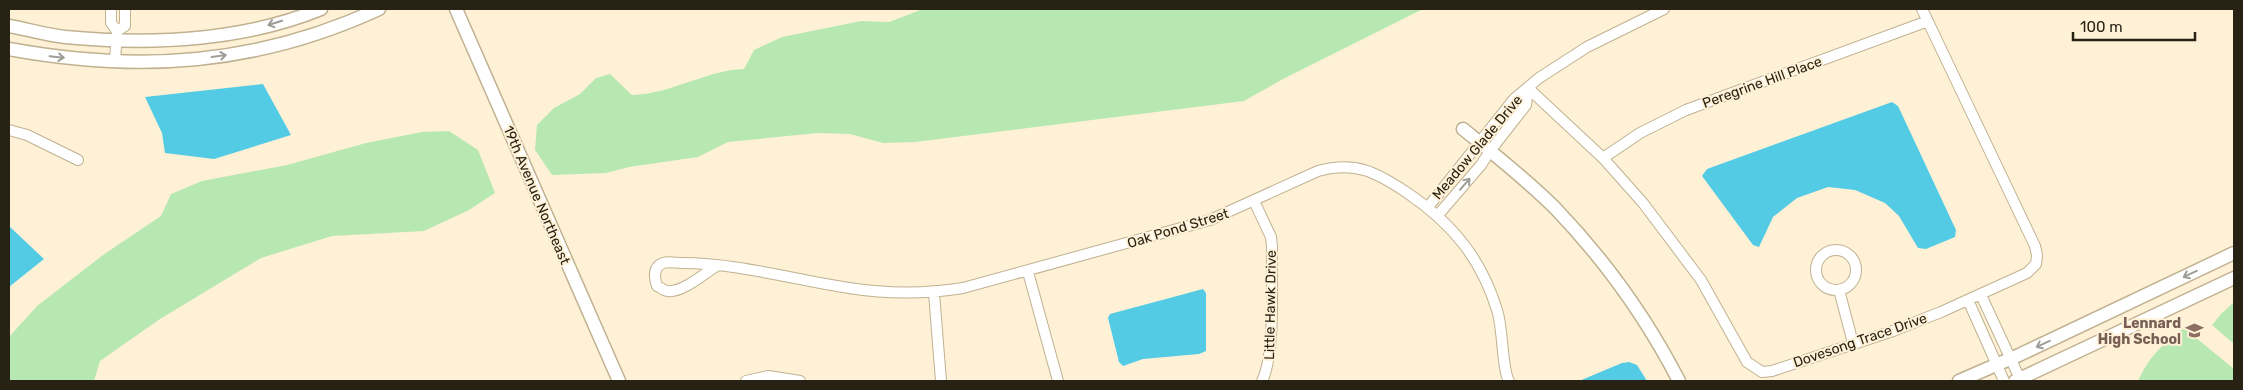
<svg xmlns="http://www.w3.org/2000/svg" width="2243" height="390" viewBox="0 0 2243 390" font-family="Rubik,sans-serif">
<style>
.green{fill:#b8e8b2}
.water{fill:#53cbe5}
.lines{fill:none;stroke-linecap:round;stroke-linejoin:round}
.minor-casing{stroke:#c0b190;stroke-width:12}
.tertiary-casing{stroke:#c0b190;stroke-width:15}
.minor{stroke:#fff;stroke-width:10}
.tertiary{stroke:#fff;stroke-width:12}
.oneway{stroke:#9e9c96}
.labels{text-anchor:middle;stroke-width:4;stroke-linejoin:round;paint-order:stroke}
.street-label{font-size:14px;fill:#282215;stroke:#fef1d6}
.education-label{font-size:14px;font-weight:bold;fill:#785e54;stroke:#fef1d6;text-anchor:end}
</style>
<rect width="100%" height="100%" fill="#fef1d6"/>
<path class="green" d="M923,9h500l-140,70 -39,22 -329,41 -32,1 -33,-9 -32,-1 -90,9 -30,15 -69,10 -23,6 -54,2 -17,-25 2,-25 17,-17 26,-14 16,-16 14,-4 22,21c40,-1 74,-25 112,-26l10,-19 28,-13 79,-16 28,1z
M449,131l29,19 17,43 -26,17 -45,21 -92,5 -71,22 -101,61 -60,42 -6,20h-85v-44l28,-31 66,-51 58,-39 10,-22 31,-13 85,-16 79,-22 56,-11z
M2234,302v42l-22,-19 9,-11z
M2184,328l50,41v12h-96c10,-23 25,-38 46,-53z"/>
<path class="water" d="M263,84l28,51 -77,24 -49,-6 -3,-20 -17,-36z
M1892,102l6,4 58,124 -1,7 -29,12 -8,-1 -19,-32 -14,-13 -30,-13 -27,-3 -31,11 -24,19 -14,30 -6,-2 -51,-69 5,-7z
M9,226l35,33 -35,28z
M1203,289l3,4v58l-7,3 -56,5 -20,7 -4,-4 -11,-44 2,-4z
M1629,362l8,3 10,16h-68l43,-18z"/>
<g class="lines">
<defs>
<path id="minor" d="M111,9v14l6,8 -2,30
M117,31l8,-5v-17
M1528,88l75,70 40,45 58,77 46,82 15,10 10,-1 121,-40 48,-19 86,-39 9,-9 1,-9 -2,-9 -113,-237
M9,130l18,5 51,25
M1603,158l37,-25 46,-23 242,-89
M1254,201l17,36 1,10c-1,34 4,106 -10,134
M1428,207l86,-108 25,-21 48,-31 77,-38
M1438,215l43,-50 9,-14 36,-46 2,-17
M1816 270a20 20 0 1 1 40 0a20 20 0 1 1-40 0Z
M718,265c-13,8 -36,28 -50,26 -4,0 -8,-4 -11,-5 -3,-9 -4,-19 6,-23 5,-2 14,0 19,0 56,0 112,17 167,25 38,6 76,6 114,0l247,-68 108,-49c38,-10 58,1 88,21 46,31 75,66 91,118 6,17 5,60 12,71
M1028,272l30,109
M1839,290l14,53
M934,293l7,88
M1981,295l39,84
M1968,300l36,81
M746,381l22,-5 32,5"/>
<path id="tertiary" d="M456,9l163,372
M9,26c18,3 37,9 56,11 84,8 177,4 256,-28
M9,49c131,24 248,16 370,-40
M1463,129c31,25 63,50 92,79 49,51 92,111 124,173
M1959,381l60,-26 215,-102
M2015,381l219,-103"/>
</defs>
<use href="#minor" class="minor-casing"/>
<use href="#tertiary" class="tertiary-casing"/>
<use href="#minor" class="minor"/>
<use href="#tertiary" class="tertiary"/>
</g>
<defs><path id="oneway-shaft" d="M-6 0H5M1.5-3L5.5 0L1.5 3" fill="none" stroke-width="1.6" stroke-linecap="round" stroke-linejoin="round" transform="scale(1.25)"/></defs>
<g class="oneway">
<use href="#oneway-shaft" transform="translate(275 23) rotate(163)"/>
<use href="#oneway-shaft" transform="translate(219 56) rotate(-8)"/>
<use href="#oneway-shaft" transform="translate(57 57) rotate(6)"/>
<use href="#oneway-shaft" transform="translate(1465 184) rotate(-49)"/>
<use href="#oneway-shaft" transform="translate(2190 274) rotate(155)"/>
<use href="#oneway-shaft" transform="translate(2043 344) rotate(155)"/>
</g>
<defs>
<symbol id="school-bare" viewBox="-9 -9 18 18"><path d="M0-5L7-2L0 1L-7-2ZM-4 1L0 2.5L4 1V4Q0 6-4 4Z" fill="#8d6e63" stroke="#fef1d6" stroke-width="2.5" paint-order="stroke"/></symbol>
</defs>
<g fill-rule="evenodd">
<use href="#school-bare" x="2182" y="318" width="25" height="25"/>
</g>
<g class="labels">
<g class="street-label">
<text transform="translate(1762 82) rotate(-20)" y="5">Peregrine Hill Place</text>
<text transform="translate(1477 147) rotate(-50)" y="5">Meadow Glade Drive</text>
<text transform="translate(537 195) rotate(67)" y="5">19th Avenue Northeast</text>
<text transform="translate(1178 228) rotate(-17)" y="5">Oak Pond Street</text>
<text transform="translate(1270 305) rotate(-89)" y="5">Little Hawk Drive</text>
<text transform="translate(1860 340) rotate(-19)" y="5">Dovesong Trace Drive</text>
</g>
<g class="education-label">
<text x="2181" y="328">Lennard<tspan x="2181" dy="16">High School</tspan></text>
</g>
</g>
<rect width="2243" height="390" fill="none" stroke="#282215" stroke-width="20"/>
<path d="M2073 32v8h122v-8" fill="none" stroke="#282215" stroke-width="2.5"/>
<text x="2080" y="32" font-size="15" fill="#282215" stroke="#fef1d6" stroke-width="4" paint-order="stroke">100 m</text>
</svg>
